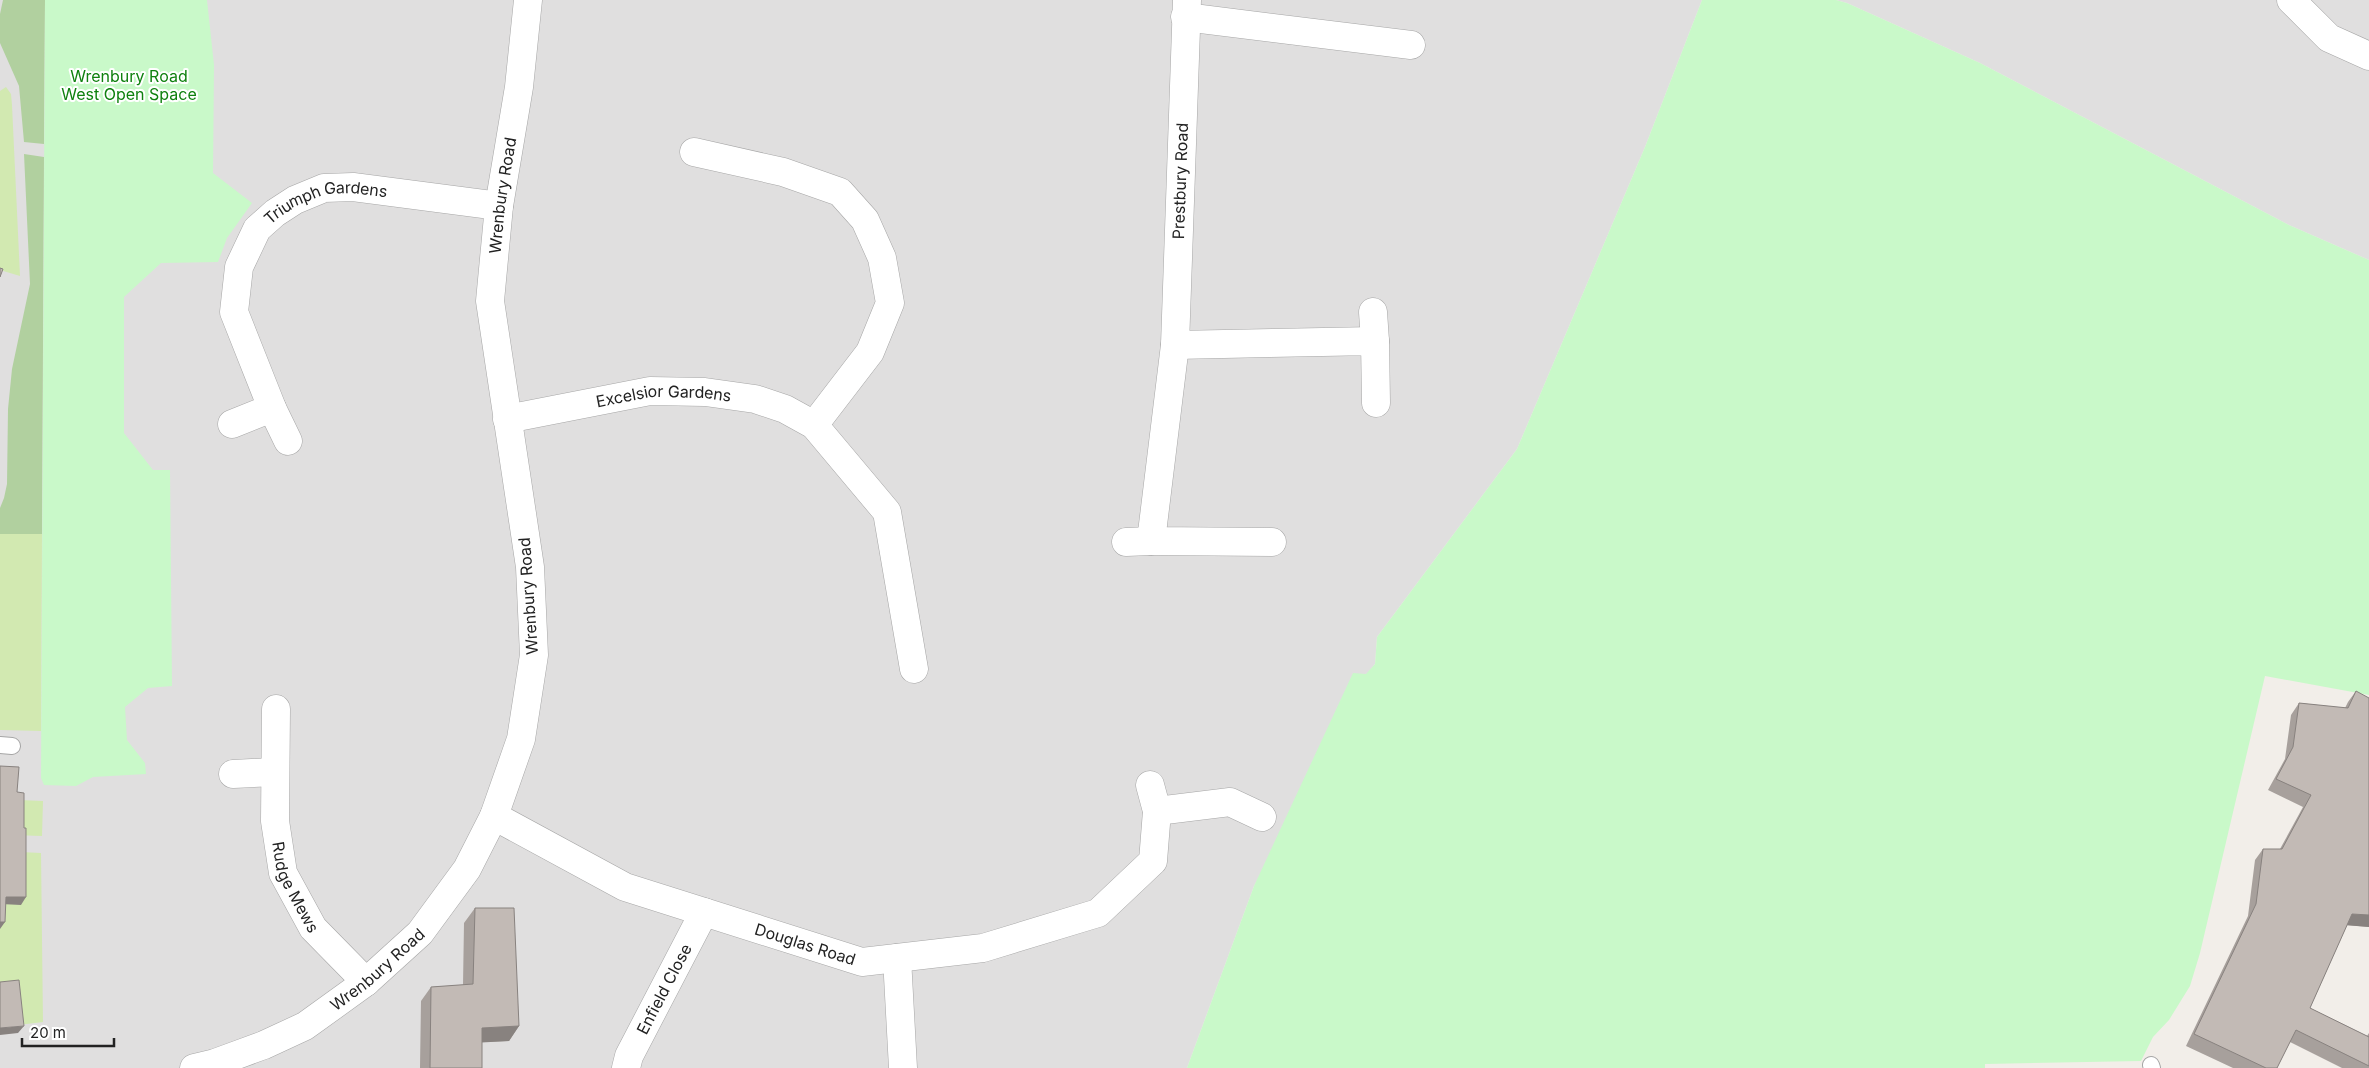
<svg xmlns="http://www.w3.org/2000/svg" width="2369" height="1068" viewBox="0 0 2369 1068" font-family="Inter,sans-serif">
<style>
.residential{fill:#e0dfdf}
.grass{fill:#d2e9b1}
.forest{fill:#b1d09f}
.park{fill:#c9f9c9}
.lines{fill:none;stroke-linecap:round;stroke-linejoin:round}
.service-casing{stroke:#a6a6a6;stroke-width:18}
.minor-casing{stroke:#a6a6a6;stroke-width:29}
.service{stroke:#fff;stroke-width:16}
.minor{stroke:#fff;stroke-width:28}
.wall{fill:#a7a09c}
.shaded-wall{fill:#88827f}
.building{fill:#c2bab5;stroke:#88827f}
.labels{text-anchor:middle;stroke-width:4;stroke-linejoin:round;paint-order:stroke}
.park-label{font-size:16px;fill:#0f810f;stroke:#fff}
.street-label{font-size:16px;fill:#222;stroke:#fff}
</style>
<rect width="100%" height="100%" fill="#f2eee9"/>
<path class="residential" d="M0,0h1702l-57,147 -128,302 -140,188 -2,27 -8,10 -113,212 -67,182h-1187z
M1836,0h533v260l-80,-35 -309,-162 -133,-60z"/>
<path class="grass" d="M6,87l5,7 1,11 8,171 -20,-6v-179z
M0,534h42l-1,197 -41,-1z
M19,800l24,1 -1,35 -30,-1z
M0,851l41,2 2,169 -25,3 -18,-36z"/>
<path class="forest" d="M3,0h42l-1,144 -20,-2 -5,-56 -19,-43v-29z
M24,154l20,3 -2,377h-42v-26l4,-10 3,-14 1,-75 4,-40 18,-85z"/>
<path class="park" d="M45,0h162l7,65 -1,108 39,30 -25,35 -9,24 -57,1 -37,34v136l29,37h17l2,216 -24,2 -23,19 2,33 18,23 1,11 -53,3 -17,9 -32,-1 -3,-7z
M1702,0h134l11,3 133,60 309,162 80,35v435l-104,-19 -65,277 -10,33 -21,34 -16,17 -12,24 -156,3v4h-798l67,-182 99,-213 13,1 9,-10 2,-27 140,-188 128,-302z"/>
<g class="lines">
<defs>
<path id="service" d="M0,745l12,1
M2151,1065l1,3"/>
<g id="minor">
<path d="M1187,0l-12,345 -24,196 121,1"/>
<path d="M2291,0l38,38 40,18"/>
<path d="M1185,17l226,28"/>
<path d="M694,152l89,20 57,20 25,28 17,38 8,45 -20,49 -56,73"/>
<path d="M1373,312l2,29"/>
<path d="M1175,345l200,-4 1,62"/>
<path id="s1" d="M507,419l143,-28 55,1 50,7 30,10 29,16 73,87 27,157"/>
<path d="M232,424l40,-16"/>
<path id="s2" d="M288,441l-16,-33 -38,-96 5,-45 18,-38 18,-16 20,-13 29,-12 29,-1 146,19"/>
<path d="M1126,542l25,-1"/>
<path id="s3" d="M276,709l-1,112 8,52 30,55 53,54"/>
<path d="M233,774l41,-2"/>
<path d="M1157,811l73,-9 32,15"/>
<path id="s4" d="M494,816l131,71 237,75 121,-14 115,-35 55,-52 4,-50 -7,-26"/>
<path d="M897,958l6,110"/>
<path id="s5" d="M194,1068l21,-5 49,-18 41,-19 61,-44 54,-49 47,-64 27,-53 27,-77 13,-84 -4,-88 -40,-266 9,-95 20,-119 9,-87"/>
<path id="s6" d="M626,1068l3,-12 75,-144"/>
</g>
</defs>
<use href="#service" class="service-casing"/>
<use href="#minor" class="minor-casing"/>
<use href="#service" class="service"/>
<use href="#minor" class="minor"/>
</g>
<path class="wall" d="M2356,691l13,236 -22,-2 -37,83 57,28 2,-3v35h-27l-52,-26 -13,26h-44l-47,-22 62,-130 7,-56 8,-11h17l23,-42 -35,-17 17,-31 6,-44 8,-12 46,5 3,-6z
M475,908l44,118 -10,15 -27,1v26h-62l1,-67 10,-14 32,-2 1,-62z"/>
<path class="shaded-wall" d="M6,897h20l-5,8 -20,-1z
M2352,914l17,1v12l-25,-2z
M0,922h5l-5,7z
M24,1026l-6,7 -18,2v-7z
M519,1026l-10,15 -37,2 10,-15z"/>
<path class="building" d="M0,268l3,1 -3,8z
M2356,691l13,7v217l-17,-1 -42,94 59,29v29l-73,-36 -19,38h-11l-72,-34 62,-130 7,-55h19l29,-54 -35,-16 17,-32 6,-44 49,5z
M0,766l19,1 -2,25 7,1v35h2v69h-20l-1,25h-5z
M475,908h39l5,118 -37,2v40h-52l1,-81 42,-3z
M19,980l5,46 -24,2v-46z"/>
<g class="labels">
<g class="park-label">
<text x="129" y="82">Wrenbury Road<tspan x="129" dy="18">West Open Space</tspan></text>
</g>
<g class="street-label">
<text transform="translate(1180 181) rotate(-88)" y="6">Prestbury Road</text>
<text dy="6" stroke="none"><textPath href="#s5" startOffset="1036">Wrenbury Road</textPath></text>
<text dy="6" stroke="none"><textPath href="#s2" startOffset="305">Triumph Gardens</textPath></text>
<text dy="6" stroke="none"><textPath href="#s1" startOffset="159">Excelsior Gardens</textPath></text>
<text transform="translate(528 596) rotate(-94)" y="6">Wrenbury Road</text>
<text dy="6" stroke="none"><textPath href="#s3" startOffset="182">Rudge Mews</textPath></text>
<text dy="6" stroke="none"><textPath href="#s4" startOffset="338">Douglas Road</textPath></text>
<text dy="6" stroke="none"><textPath href="#s5" startOffset="211">Wrenbury Road</textPath></text>
<text dy="6" stroke="none"><textPath href="#s6" startOffset="88">Enfield Close</textPath></text>
</g>
</g>
<path d="M22 1038v8h92v-8" fill="none" stroke="#222222" stroke-width="2.5"/>
<text x="30" y="1038" font-size="15" fill="#222222" stroke="#ffffff" stroke-width="4" paint-order="stroke">20 m</text>
</svg>
